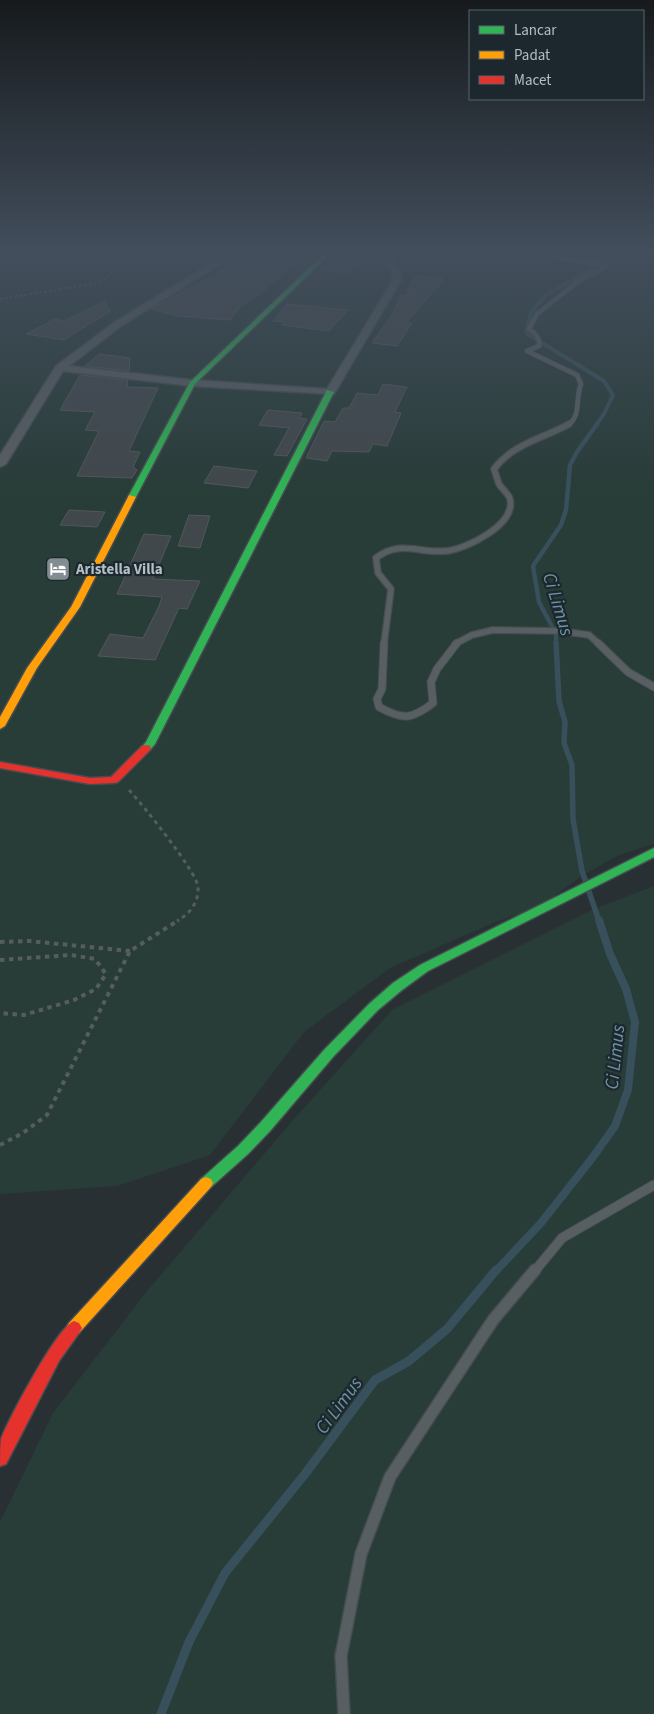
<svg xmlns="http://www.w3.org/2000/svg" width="654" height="1714" viewBox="0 0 654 1714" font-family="'Source Sans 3',sans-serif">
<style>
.green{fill:#283c38}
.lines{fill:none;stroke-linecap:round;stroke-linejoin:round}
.stream-far4{stroke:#37505b;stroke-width:4}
.stream-far3{stroke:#37505b;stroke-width:4.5}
.stream-far2{stroke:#37505b;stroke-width:5.5}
.stream-far1{stroke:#37505b;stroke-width:8}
.stream{stroke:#37505b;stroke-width:9}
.building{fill:#41484c;stroke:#50585b}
.lane-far4-casing{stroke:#464c4f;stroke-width:5.5}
.lane-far3-casing{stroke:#464c4f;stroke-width:8}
.lane-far2-casing{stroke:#464c4f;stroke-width:9}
.lane-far1-casing{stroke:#464c4f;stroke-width:11}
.lane-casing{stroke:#464c4f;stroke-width:14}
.street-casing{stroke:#464c4f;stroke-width:3}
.fast-casing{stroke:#464c4f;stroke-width:3}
.slow-casing{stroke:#464c4f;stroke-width:3}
.jam-casing{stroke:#464c4f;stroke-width:3}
.path-far2{stroke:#565d5f;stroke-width:2;stroke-dasharray:2.5 2.5;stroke-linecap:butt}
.path-far1{stroke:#565d5f;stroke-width:3;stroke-dasharray:4 4;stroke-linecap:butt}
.path{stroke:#565d5f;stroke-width:4;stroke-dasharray:4.5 4.5;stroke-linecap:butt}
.lane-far4{stroke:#585f63;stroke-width:4.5}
.lane-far3{stroke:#585f63;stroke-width:5.5}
.lane-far2{stroke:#585f63;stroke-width:7}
.lane-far1{stroke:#585f63;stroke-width:9}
.lane{stroke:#585f63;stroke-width:11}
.street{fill:#585f63;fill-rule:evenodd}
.fast{fill:#30b455;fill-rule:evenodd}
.slow{fill:#ff9f0a;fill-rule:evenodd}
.jam{fill:#e5322d;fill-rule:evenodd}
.labels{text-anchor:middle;stroke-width:4.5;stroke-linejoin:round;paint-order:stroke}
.far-poi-label{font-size:15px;font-weight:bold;fill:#b2bfc5;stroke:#1c282e;text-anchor:start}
.water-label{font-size:19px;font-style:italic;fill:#6d92a3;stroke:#1c282e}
</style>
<rect width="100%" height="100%" fill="#283034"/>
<path class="green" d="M0,252h654v592l-35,11 -36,20 -44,32 -41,14 -108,47 -86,64 -94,123 -93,31 -117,8z
M654,886v828h-654v-192l53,-109 94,-122 147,-172 98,-109 200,-100z"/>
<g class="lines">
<path class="stream-far4" d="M596,426l9,-14 8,-17 -9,-14 -78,-48 5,-21 15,-17 76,-43"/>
<path class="stream-far3" d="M556,644v-10l-17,-32 -6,-36 28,-41 5,-15 4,-45 7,-13 20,-28"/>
<path class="stream-far2" d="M556,643l3,58 6,21 -1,21 8,22 1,54 9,52 17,50"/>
<path class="stream-far1" d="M495,1272l46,-49 52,-66 22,-31 13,-36 7,-68 -9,-33 -16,-35 -11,-34"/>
<path class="stream" d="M161,1714l28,-72 36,-69 80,-99 70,-94 34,-19 38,-32 49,-59"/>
</g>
<path class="building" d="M193,252h32l-16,10 -17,-5z
M241,252h38l-4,5 26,2 -44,37 -17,11 -10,13 -52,-4 -27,-7 77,-42 -6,-2z
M351,252h23l-27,21 -26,-4z
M414,275l30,4 -38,44h6l-15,23 -25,-3 20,-28 9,-20 5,1z
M105,301l5,10 -46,29 -38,-6 29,-15 9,2z
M287,304l61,6 -19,21 -47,-6 2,-3 -11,-1z
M99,354l31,4 -1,13 -44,-5z
M80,375l48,5 -1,7 31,1 -29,63 11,1 -7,15 4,3 -5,8 -55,-2 22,-45 -14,-1 10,-18 -35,-2z
M383,384l24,3 -12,25 6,1 -14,33 -14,-2 -4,8 -37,-1 -5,10 -21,-3 18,-37 11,1 8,-14h6l8,-15 21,2z
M268,410l34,3 -3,5 8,1 -20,37 -13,-1 15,-27 -30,-3z
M214,466l43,5 -9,17 -44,-5z
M69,510l36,2 -8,15 -37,-2z
M189,515l21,1 -10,32 -22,-2z
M144,534l27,2 -18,43 47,2 -13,28 -8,-1 -24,52 -57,-4 12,-22 33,4 16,-32 3,-9 -45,-3z"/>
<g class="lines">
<defs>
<path id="lane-far4" d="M557,252l-2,4 2,2 45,6 4,3 -26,13 -43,34 -8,15c6,4 12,9 10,17l-12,5 50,24 4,9c-6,14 1,32 -14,42"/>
<path id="lane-far3" d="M384,644l7,-55 -13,-16 -2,-15c24,-19 44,-4 70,-7 20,-2 70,-26 64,-52 -2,-6 -8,-10 -11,-15 -2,-5 -3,-10 -5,-15 20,-26 48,-30 75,-45
M455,644l17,-9 21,-5 67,1 29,4 10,9"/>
<path id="lane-far2" d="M384,643l-2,46 -5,10 2,8c24,13 32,13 54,-4l-2,-21 6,-13 20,-26
M598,643l30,29 26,15"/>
<path id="lane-far1" d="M534,1272l28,-34 92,-53"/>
<path id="lane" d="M344,1714l-3,-58 20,-102 29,-77 103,-157 42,-50"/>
<path id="street" d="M229,252h10l-118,74 -52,40 123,14 135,9 66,-109 -1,-9 -12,-19h8l12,19 1,9 -67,114 -142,-8 -129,-15 -57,93 -6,3v-12l56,-89 59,-44z"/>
<path id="fast" d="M326,252h6l-137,132 -59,113 -7,2 -1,-2 62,-115z
M327,390l7,2 -179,352 -5,6h-8l-1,-2 5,-6z
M654,848v9l-226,114 -26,19 -24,20 -45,47 -63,74 -22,23 -37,33 -5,2 -5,-2 -2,-4 2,-4 37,-33 22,-23 64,-73 45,-46 24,-21 27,-18z"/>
<path id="slow" d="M129,495l7,2 -56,110 -43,61 -32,58 -5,3v-12l27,-49 44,-61z
M206,1177l5,2 2,4 -2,4 -132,146 -5,2 -5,-2 -3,-5 3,-5 132,-144z"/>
<path id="jam" d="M146,745l4,1 1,2 -1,2 -32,32 -4,1 -24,1 -90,-16v-6l90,16 21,-1 31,-31z
M74,1321l5,2 3,5 -3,5 -20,28 -53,103 -6,2c0,-8 0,-19 1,-27 8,-20 56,-112 73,-118z"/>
</defs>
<use href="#lane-far4" class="lane-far4-casing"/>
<use href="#lane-far3" class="lane-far3-casing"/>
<use href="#lane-far2" class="lane-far2-casing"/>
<use href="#lane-far1" class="lane-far1-casing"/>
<use href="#lane" class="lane-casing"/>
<use href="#street" class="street-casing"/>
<use href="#fast" class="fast-casing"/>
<use href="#slow" class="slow-casing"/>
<use href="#jam" class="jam-casing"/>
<path class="path-far2" d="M0,299l99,-16c13,-8 21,-17 27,-31"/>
<path class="path-far1" d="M129,790c13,14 68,82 69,97 1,15 -8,27 -21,34"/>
<path class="path" d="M0,942l29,-1 101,10
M0,960l71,-5 24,4 11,15 -10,15 -22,11 -50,15 -24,-2
M0,1145l23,-12 24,-18 83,-164 49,-31"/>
<use href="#lane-far4" class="lane-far4"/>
<use href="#lane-far3" class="lane-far3"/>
<use href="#lane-far2" class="lane-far2"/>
<use href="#lane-far1" class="lane-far1"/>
<use href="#lane" class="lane"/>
<use href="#street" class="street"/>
<use href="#fast" class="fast"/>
<use href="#slow" class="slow"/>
<use href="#jam" class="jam"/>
</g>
<linearGradient id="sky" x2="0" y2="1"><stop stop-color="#161a1d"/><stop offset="0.51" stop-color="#424e5c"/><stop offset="1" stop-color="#424e5c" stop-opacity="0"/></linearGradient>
<rect width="654" height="492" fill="url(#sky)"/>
<defs>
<symbol id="hotel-square" viewBox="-11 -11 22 22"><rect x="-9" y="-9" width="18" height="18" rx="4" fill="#828d92" stroke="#1c282e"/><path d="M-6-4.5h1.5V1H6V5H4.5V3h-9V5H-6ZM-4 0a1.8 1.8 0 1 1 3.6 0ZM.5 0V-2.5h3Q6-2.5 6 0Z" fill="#fff"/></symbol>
</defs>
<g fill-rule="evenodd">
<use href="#hotel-square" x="44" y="555" width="28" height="28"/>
</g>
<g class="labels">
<g class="far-poi-label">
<text x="76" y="574">Aristella Villa</text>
</g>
<g class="water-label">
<text transform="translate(559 604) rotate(73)" y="7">Ci Limus</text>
<text transform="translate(614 1057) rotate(-84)" y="7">Ci Limus</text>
<text transform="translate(338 1405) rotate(-54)" y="7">Ci Limus</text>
</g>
</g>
<rect x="469" y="10" width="175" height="90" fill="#1c282e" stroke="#58646a"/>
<rect x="479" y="26" width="25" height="8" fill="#30b455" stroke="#58646a"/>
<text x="514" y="35" font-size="15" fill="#b2bfc5">Lancar</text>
<rect x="479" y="51" width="25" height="8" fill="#ff9f0a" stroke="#58646a"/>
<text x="514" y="60" font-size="15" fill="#b2bfc5">Padat</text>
<rect x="479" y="76" width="25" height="8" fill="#e5322d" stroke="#58646a"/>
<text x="514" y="85" font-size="15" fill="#b2bfc5">Macet</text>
</svg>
